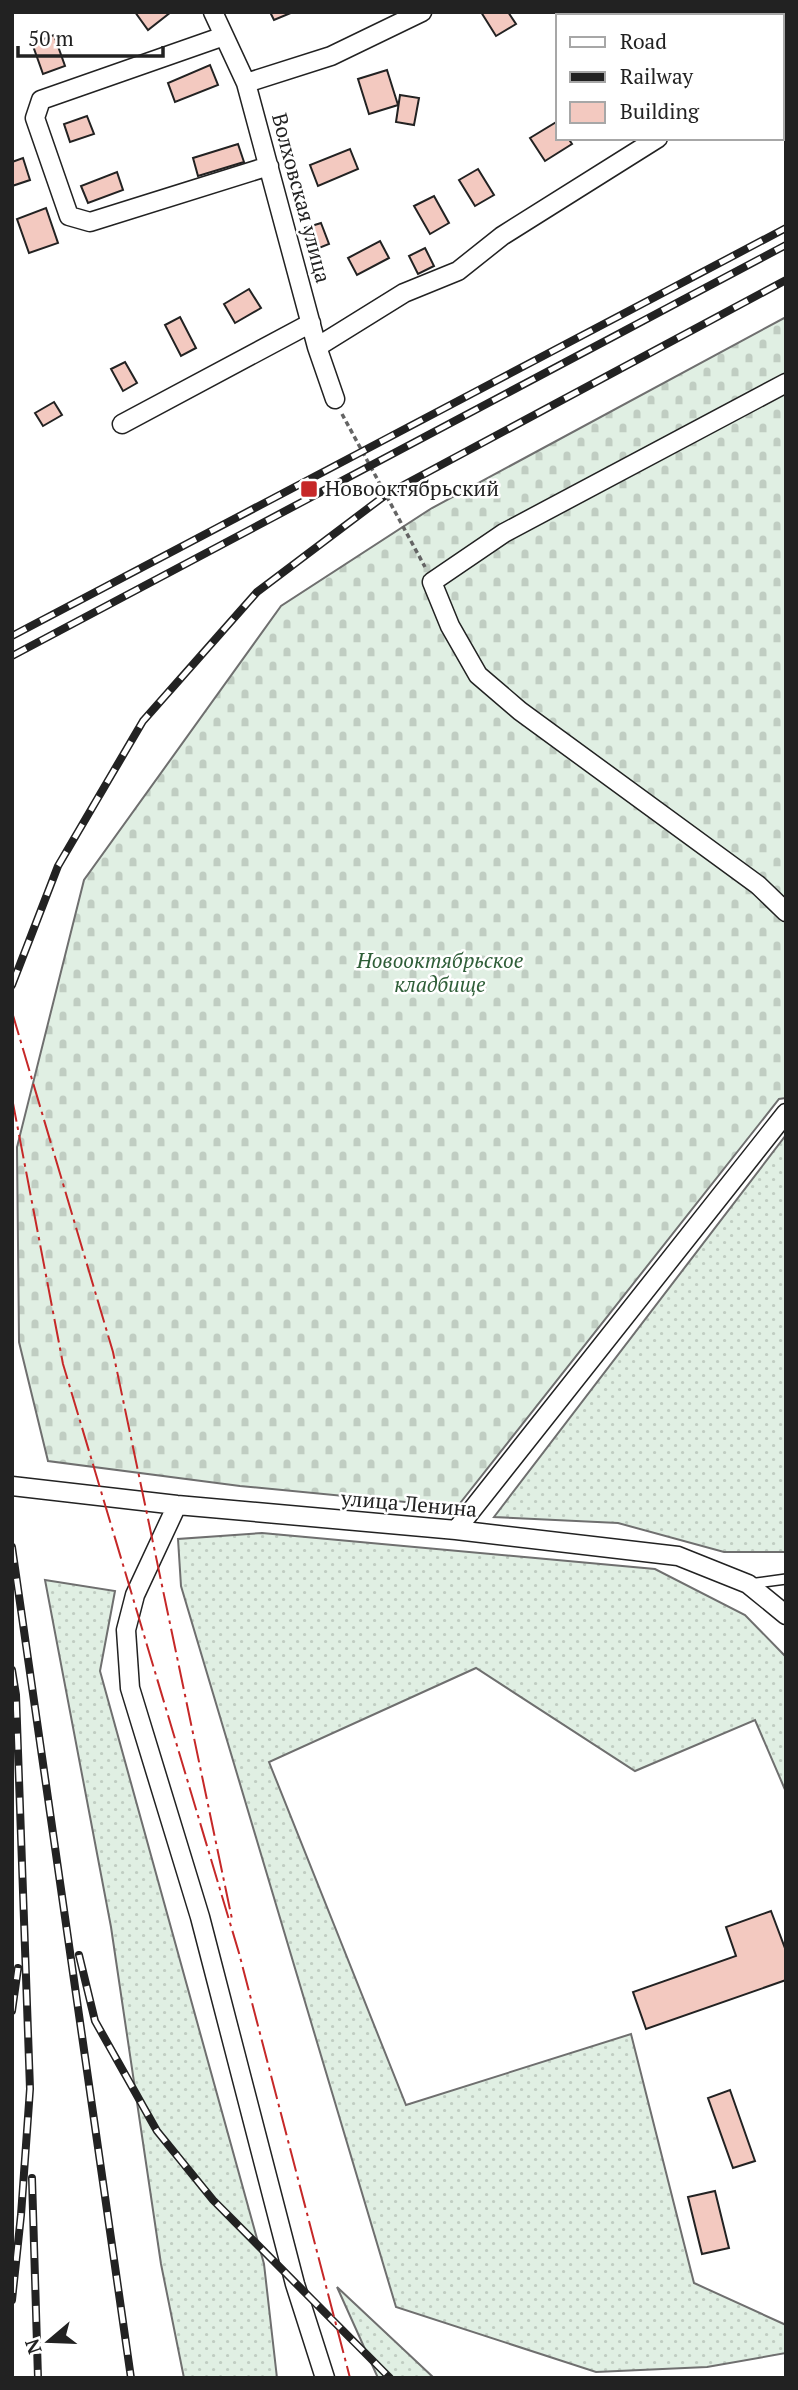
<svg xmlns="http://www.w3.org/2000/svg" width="798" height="2390" viewBox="0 0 798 2390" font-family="'PT Serif',serif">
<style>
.grass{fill:url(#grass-dots);stroke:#6f6f6f;stroke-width:2}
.cemetery{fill:url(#cemetery-stones);stroke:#6f6f6f;stroke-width:2}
.building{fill:#f3c9c0;stroke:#222;stroke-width:2}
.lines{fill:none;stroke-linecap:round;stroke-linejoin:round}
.lane-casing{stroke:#222;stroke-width:12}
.street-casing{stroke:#222;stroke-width:21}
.path{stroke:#646464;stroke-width:3.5;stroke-dasharray:5 3.5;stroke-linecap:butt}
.lane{stroke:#fff;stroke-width:9}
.street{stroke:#fff;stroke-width:18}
.rail-casing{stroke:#222;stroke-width:8}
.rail{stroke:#fff;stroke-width:5;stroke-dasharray:16;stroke-linecap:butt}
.power{stroke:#c62828;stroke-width:2;stroke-dasharray:24 5 3.5 5;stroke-linecap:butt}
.poi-dot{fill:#c62828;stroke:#fff;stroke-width:2.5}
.labels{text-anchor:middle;stroke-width:5;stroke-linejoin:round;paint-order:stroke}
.street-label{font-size:21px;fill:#222;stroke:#fff}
.poi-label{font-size:21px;fill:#222;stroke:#fff;text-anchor:start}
.park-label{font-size:21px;font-style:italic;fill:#2f5e38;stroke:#fff}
</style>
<defs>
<pattern id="grass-dots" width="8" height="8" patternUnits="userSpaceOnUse" patternTransform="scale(1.75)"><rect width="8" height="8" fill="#e0efe3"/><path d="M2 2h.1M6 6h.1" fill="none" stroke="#c0cdc2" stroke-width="1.8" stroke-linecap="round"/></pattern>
<pattern id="cemetery-stones" width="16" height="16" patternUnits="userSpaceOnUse" patternTransform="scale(1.75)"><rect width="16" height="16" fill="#e0efe3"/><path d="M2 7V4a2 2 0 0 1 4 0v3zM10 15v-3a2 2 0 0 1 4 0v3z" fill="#c0cdc2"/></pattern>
</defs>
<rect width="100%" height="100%" fill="#fff"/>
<path class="grass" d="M786,1135v417h-62l-106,-29 -124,-6z
M262,1533l393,36 90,46 41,42v135l-31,-72 -120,51 -159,-103 -207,94 137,343 225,-71 63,249 92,42v28l-79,14 -111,5 -200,-65 -215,-721 -3,-47z
M45,1580l70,11 -15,80 164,593 13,114h-93l-23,-114 -50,-337z
M337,2287l97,91h-56z"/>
<path class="cemetery" d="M786,317v781l-7,1 -322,408 -217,-21 -192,-25 -29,-119 -2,-195 67,-267 197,-274 151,-98z"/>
<path class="building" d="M135,12h36l-23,18z
M270,12h23l-19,8z
M481,12h27l8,12 -20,12z
M54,35l11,31 -22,8 -11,-31z
M210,65l8,20 -43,17 -7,-19z
M387,70l11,35 -29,9 -11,-35z
M400,95l19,3 -5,27 -18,-3z
M87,116l7,18 -24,8 -6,-18z
M558,121v17h10l4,6 -27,17 -15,-23z
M238,144l6,18 -46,14 -5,-18z
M350,149l8,20 -40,17 -8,-21z
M23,158l7,22 -18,6v-24z
M478,169l16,26 -19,11 -16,-26z
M117,172l6,18 -35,13 -7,-17z
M434,196l15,27 -19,11 -16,-28z
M46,208l12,35 -29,10 -12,-34z
M321,223l8,21 -15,6 -9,-22z
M380,241l9,17 -32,17 -9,-17z
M425,248l9,18 -16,8 -9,-18z
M249,289l12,19 -26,15 -11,-19z
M180,317l16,31 -15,8 -16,-31z
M125,362l12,21 -14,8 -12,-22z
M54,402l8,13 -19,11 -8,-13z
M771,1911l15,40v29l-140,49 -13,-37 103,-36 -10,-29z
M730,2090l25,71 -22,7 -25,-70z
M715,2191l14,57 -27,6 -14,-57z"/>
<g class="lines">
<defs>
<path id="lane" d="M749,1584l37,-5"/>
<path id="street" d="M213,12l33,71 71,264 18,52
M224,36l-183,64 -6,18 34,98 21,6 179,-56
M782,60l4,-2
M246,83l85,-27 91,-44
M317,347l87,-54 54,-22 44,-35 156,-98
M786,383l-282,150 -72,49 18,44 28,49 42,36 238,174 28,27
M122,424l189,-101
M12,1486l165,19 279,25 222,26 70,28 38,31
M177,1505l-42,90 -9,35 4,58 70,229 95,367 30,94
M456,1530l330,-417"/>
</defs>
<use href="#lane" class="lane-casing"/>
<use href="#street" class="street-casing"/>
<path class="path" d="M342,414l83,153"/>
<use href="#lane" class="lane"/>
<use href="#street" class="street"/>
<defs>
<path id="rail" d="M12,636l774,-408
M12,656l774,-411
M12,985l46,-119 85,-145 114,-129 130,-98 399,-214
M12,1547l119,831
M12,1670l4,25 14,394 -9,126 -9,85
M79,1955l16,66 62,110 56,69 177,178
M12,2011l6,-43
M32,2178l6,200"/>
</defs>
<use href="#rail" class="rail-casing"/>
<use href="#rail" class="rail"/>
<path class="power" d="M12,1012l101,340 119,567
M12,1098l51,266 176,589 111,425"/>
</g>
<rect class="poi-dot" x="300" y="480" width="18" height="18" rx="3.5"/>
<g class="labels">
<g class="street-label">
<text transform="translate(301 198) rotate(75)" y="7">Волховская улица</text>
<text transform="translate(409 1504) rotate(5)" y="7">улица Ленина</text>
</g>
<g class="poi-label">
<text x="325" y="496">Новооктябрьский</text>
</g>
<g class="park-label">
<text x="440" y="968">Новооктябрьское<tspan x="440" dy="24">кладбище</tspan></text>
</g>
</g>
<rect width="798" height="2390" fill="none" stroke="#222222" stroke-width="28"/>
<rect x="556" y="14" width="228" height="126" fill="#ffffff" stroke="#a7a7a7" stroke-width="2"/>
<rect x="570" y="37" width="35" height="10" fill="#ffffff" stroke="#a7a7a7" stroke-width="2"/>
<text x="620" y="49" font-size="21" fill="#222222">Road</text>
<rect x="570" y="72" width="35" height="10" fill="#222222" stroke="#a7a7a7" stroke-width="2"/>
<text x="620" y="84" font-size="21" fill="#222222">Railway</text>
<rect x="570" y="102" width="35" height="21" fill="#f3c9c0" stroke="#a7a7a7" stroke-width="2"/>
<text x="620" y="119" font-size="21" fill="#222222">Building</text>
<g transform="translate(49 2341) rotate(251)" stroke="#ffffff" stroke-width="5" paint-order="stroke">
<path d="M0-5L12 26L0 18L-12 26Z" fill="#222222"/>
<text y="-10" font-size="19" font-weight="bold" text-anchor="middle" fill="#222222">N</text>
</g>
<path d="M18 46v10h145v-10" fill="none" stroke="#222222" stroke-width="3.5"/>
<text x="28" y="46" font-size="21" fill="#222222" stroke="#ffffff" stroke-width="5" paint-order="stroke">50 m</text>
</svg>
